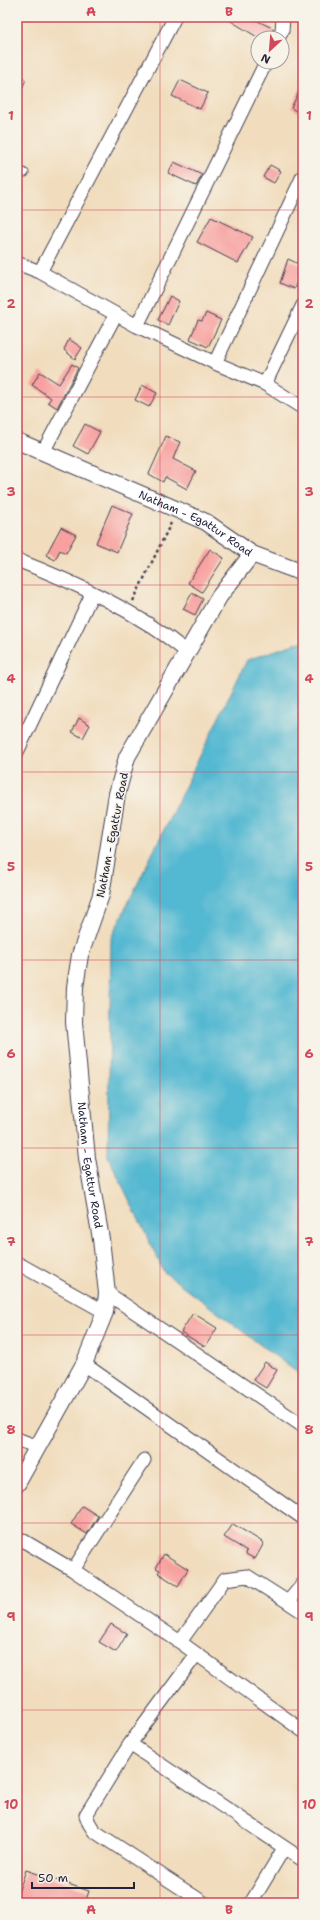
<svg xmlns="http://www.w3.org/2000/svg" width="320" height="1920" viewBox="0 0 320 1920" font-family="'Shantell Sans',sans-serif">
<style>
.water{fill:#53b8d1;stroke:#3a6d86}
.building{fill:#f7a09f}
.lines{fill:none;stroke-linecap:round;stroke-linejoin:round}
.service-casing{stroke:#413e4f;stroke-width:9}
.minor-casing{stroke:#413e4f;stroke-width:15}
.tertiary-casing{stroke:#413e4f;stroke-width:18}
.path{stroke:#413e4f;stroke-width:2.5;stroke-dasharray:3 3;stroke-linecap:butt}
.service{stroke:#fff;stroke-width:7}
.minor{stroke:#fff;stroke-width:13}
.tertiary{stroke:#fff;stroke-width:16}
.grid{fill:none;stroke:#d1495b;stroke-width:1;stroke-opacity:0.55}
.labels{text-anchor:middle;stroke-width:3;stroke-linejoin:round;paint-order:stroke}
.street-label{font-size:11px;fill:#22223b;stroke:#f7f3e8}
.neatline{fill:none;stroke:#d1495b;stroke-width:1.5}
.grid-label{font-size:13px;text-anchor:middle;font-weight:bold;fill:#d1495b}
</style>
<rect width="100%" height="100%" fill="#f7f3e8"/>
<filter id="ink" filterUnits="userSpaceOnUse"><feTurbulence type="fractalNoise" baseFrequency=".025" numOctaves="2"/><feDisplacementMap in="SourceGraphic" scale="8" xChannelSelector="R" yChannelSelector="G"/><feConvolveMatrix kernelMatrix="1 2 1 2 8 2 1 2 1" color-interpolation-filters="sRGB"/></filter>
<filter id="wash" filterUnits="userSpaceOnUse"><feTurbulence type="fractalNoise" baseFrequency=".012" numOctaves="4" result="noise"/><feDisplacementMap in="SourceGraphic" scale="16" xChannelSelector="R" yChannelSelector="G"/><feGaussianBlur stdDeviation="0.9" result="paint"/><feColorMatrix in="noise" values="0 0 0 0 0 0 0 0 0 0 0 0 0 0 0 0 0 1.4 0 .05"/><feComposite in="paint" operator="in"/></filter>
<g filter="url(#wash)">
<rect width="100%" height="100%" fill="#f1ddbe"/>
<path class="water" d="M303,641v736l-139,-105 -56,-116 3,-218 136,-278z"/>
<g id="blocks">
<path class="building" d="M224,17h26l24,12 -4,9h-11z
M180,80l28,13 -8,16 -28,-13z
M303,84v31l-12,-7z
M174,162l28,13 -6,11 -28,-13z
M270,165l11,6 -7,12 -11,-6z
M211,217l42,20 -15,26 -41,-21z
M288,259l15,7 -9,23 -14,-6z
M170,296l9,5 -11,24 -10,-5z
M206,313l15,7 -13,27 -18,-8 8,-19 4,1z
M69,339l13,9 -7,11 -11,-9z
M72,364l6,4 -21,40 -9,-6 3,-4 -19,-13 8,-13 19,12z
M142,385l15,8 -8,14 -14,-7z
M85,424l15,8 -12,22 -15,-8z
M166,436l14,6 -7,17 23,12 -9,18 -22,-12 -2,5 -14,-8z
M112,505l21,9 -16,38 -21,-9z
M61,527l15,8 -10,18 -6,-3 -5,10 -9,-5z
M210,549l14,9 -22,34 -14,-9z
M192,593l11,6 -8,16 -12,-6z
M79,718l11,7 -7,13 -11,-6z
M193,1313l24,15 -12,19 -24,-15z
M265,1362l12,8 -11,18 -13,-8z
M82,1506l16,10 -11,18 -16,-10z
M233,1524l31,19 -9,16 -9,-5 1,-3 -23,-14z
M164,1554l24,15 -10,17 -20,-13 2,-3 -4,-2z
M111,1624l16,10 -11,18 -17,-10z
M26,1870l63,21 -4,12h-68v-7z"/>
</g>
</g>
<g filter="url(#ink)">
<use href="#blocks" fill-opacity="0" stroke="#413e4f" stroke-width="1"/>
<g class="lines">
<defs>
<path id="service" d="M17,89l4,-8
M17,169l8,4"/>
<path id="minor" d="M278,38l4,-7 1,-14
M17,263l23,9 97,54 78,37 50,21 38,24
M40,272l135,-255
M137,326l129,-264
M215,363l88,-187
M265,384l38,-79
M43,452l73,-138
M17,560c59,23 120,51 170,92
M17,752l75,-158
M17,1263l88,49
M107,1293l196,133
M84,1364l219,154
M17,1439l21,8
M17,1537l56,33 107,72 123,89
M73,1570l71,-110
M303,1584l-15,18 15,10
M180,1642l45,-63 22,-3 41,26
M196,1655l-66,89 173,116
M130,1744l-44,71 3,8 5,8 110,72
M251,1903l33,-55"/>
<g id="tertiary">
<path id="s1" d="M17,441l189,81 46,32 -33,43 -92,160 -10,37 -16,101 -21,60 -5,32 -1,35 13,136 14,81 6,54 -2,19 -21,52 -67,120"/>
<path d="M252,554l51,19"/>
</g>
</defs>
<use href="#service" class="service-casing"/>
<use href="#minor" class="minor-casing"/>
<use href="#tertiary" class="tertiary-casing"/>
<path class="path" d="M133,601l38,-78"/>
<use href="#service" class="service"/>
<use href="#minor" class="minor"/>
<use href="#tertiary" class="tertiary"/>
</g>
</g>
<path class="grid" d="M160,17v1886M17,210h286M17,397h286M17,585h286M17,772h286M17,960h286M17,1148h286M17,1335h286M17,1523h286M17,1710h286"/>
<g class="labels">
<g class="street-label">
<text dy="4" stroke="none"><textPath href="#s1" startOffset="197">Natham - Egattur Road</textPath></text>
<text transform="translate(112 835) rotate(-79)" y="4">Natham - Egattur Road</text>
<text dy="4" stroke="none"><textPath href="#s1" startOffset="916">Natham - Egattur Road</textPath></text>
</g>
</g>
<rect width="320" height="1920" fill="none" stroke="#f7f3e8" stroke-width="44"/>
<g transform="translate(270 50) rotate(206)"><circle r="19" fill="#f7f3e8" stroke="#a29fa3"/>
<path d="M0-3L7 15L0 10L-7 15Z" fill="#d1495b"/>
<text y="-6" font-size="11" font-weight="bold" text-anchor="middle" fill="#22223b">N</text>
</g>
<path d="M32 1882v6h102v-6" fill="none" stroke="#22223b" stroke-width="2"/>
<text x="38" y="1882" font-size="12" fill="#22223b" stroke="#f7f3e8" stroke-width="3" paint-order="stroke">50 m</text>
<rect x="22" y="22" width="276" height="1876" class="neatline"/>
<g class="grid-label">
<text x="91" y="16">A</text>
<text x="229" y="16">B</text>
<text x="11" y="120">1</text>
<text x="309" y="120">1</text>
<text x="11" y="308">2</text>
<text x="309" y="308">2</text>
<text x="11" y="496">3</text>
<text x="309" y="496">3</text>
<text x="11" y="683">4</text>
<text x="309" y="683">4</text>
<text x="11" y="871">5</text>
<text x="309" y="871">5</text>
<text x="11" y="1058">6</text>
<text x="309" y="1058">6</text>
<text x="11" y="1246">7</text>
<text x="309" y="1246">7</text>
<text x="11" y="1434">8</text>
<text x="309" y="1434">8</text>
<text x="11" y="1621">9</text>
<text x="309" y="1621">9</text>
<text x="11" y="1809">10</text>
<text x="309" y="1809">10</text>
<text x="91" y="1914">A</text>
<text x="229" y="1914">B</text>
</g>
</svg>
